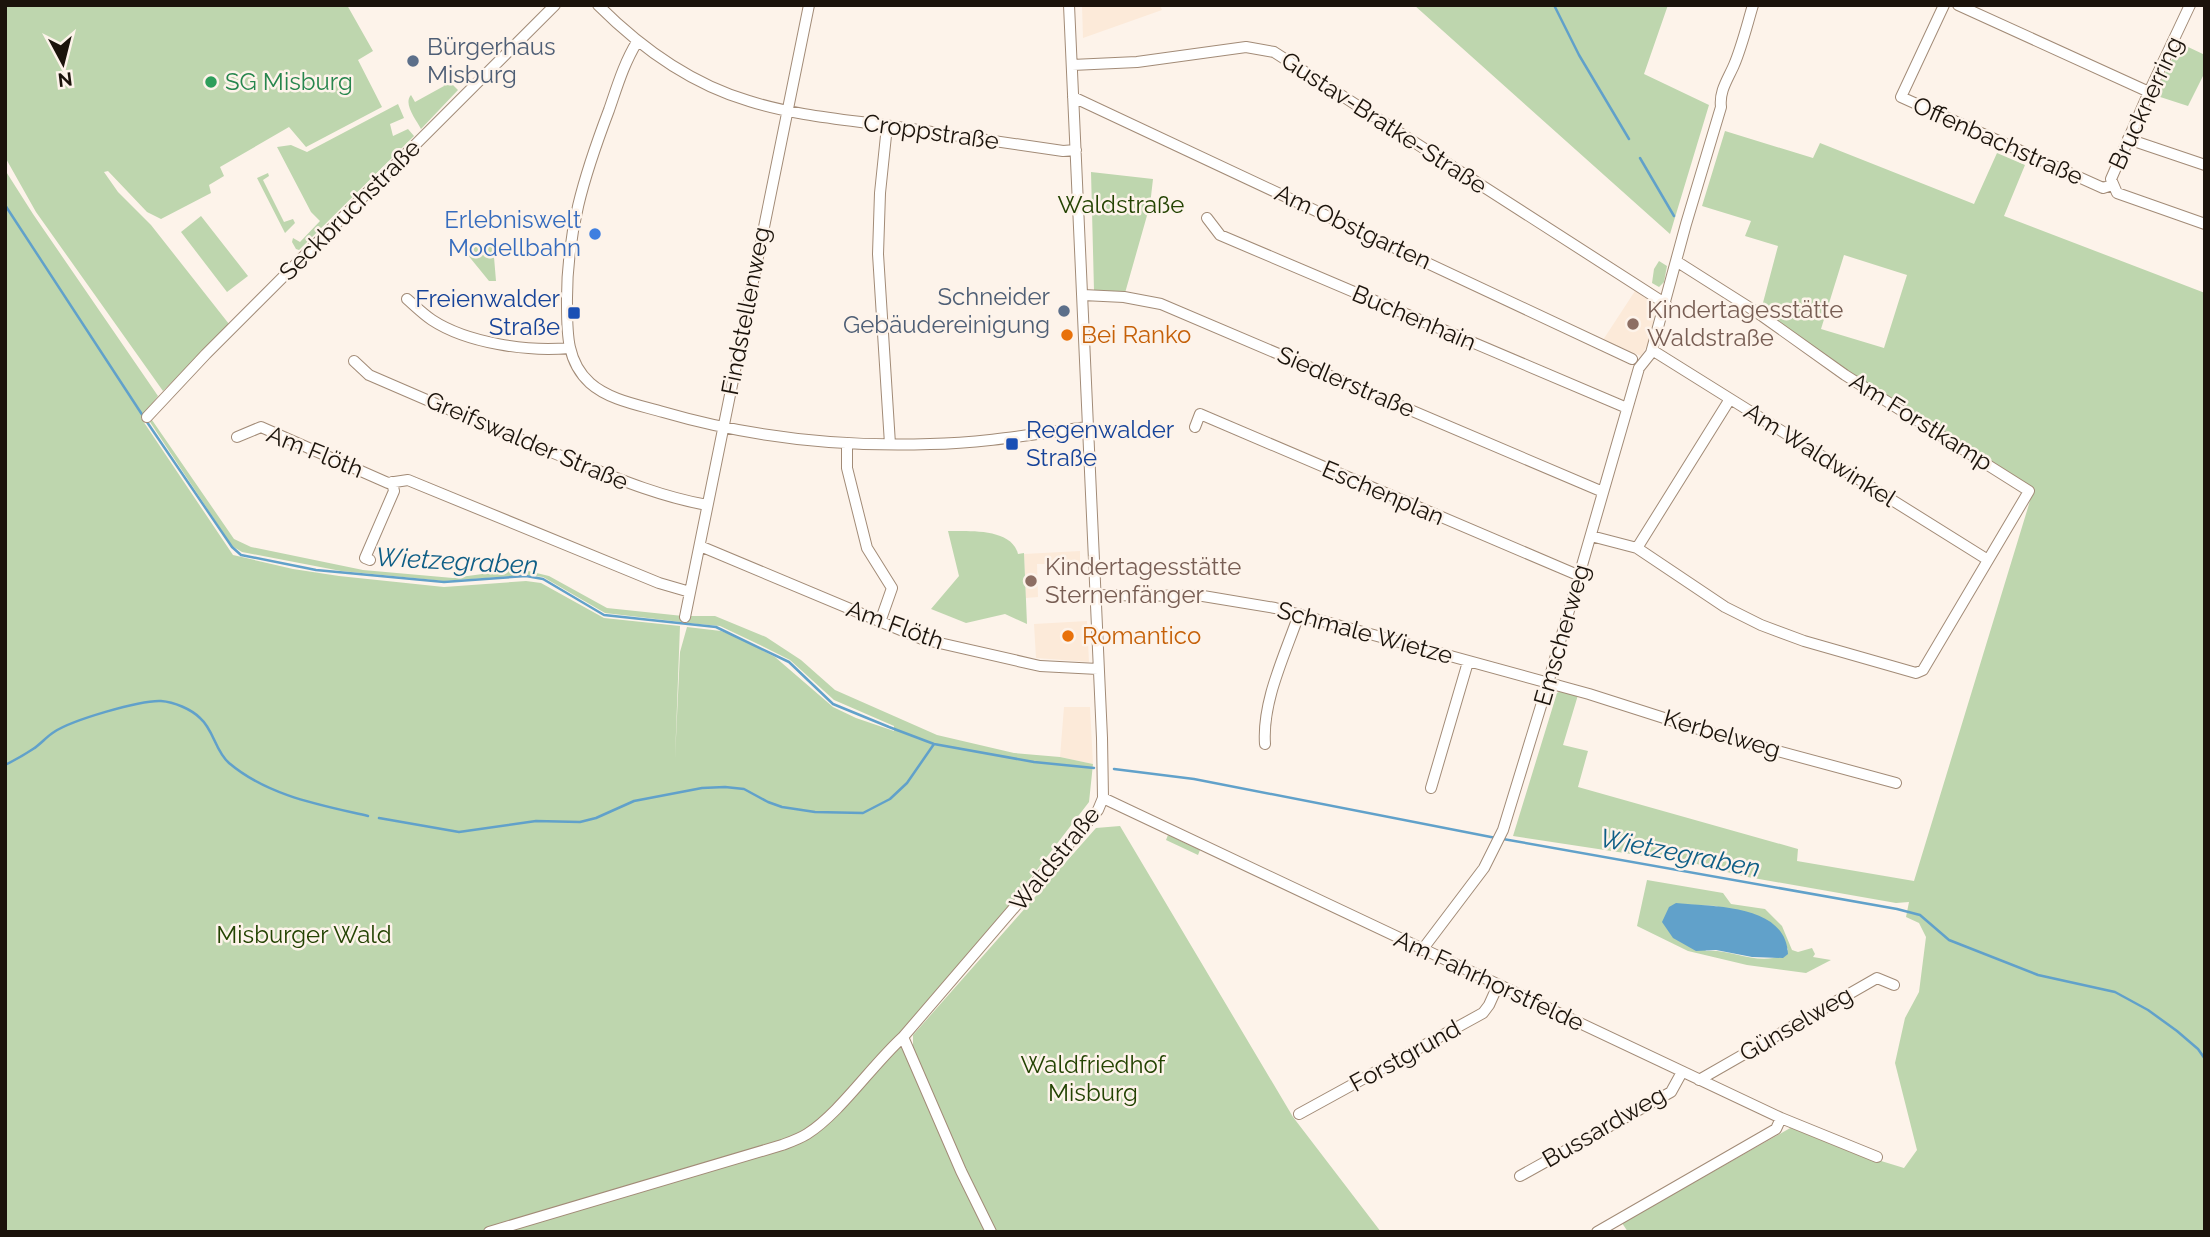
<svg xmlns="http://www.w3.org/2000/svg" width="2210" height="1237" viewBox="0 0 2210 1237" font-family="Raleway,sans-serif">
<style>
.built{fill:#fcead9}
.green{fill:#bed6ae;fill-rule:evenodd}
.water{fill:#61a1ca}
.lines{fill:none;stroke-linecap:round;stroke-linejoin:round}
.stream{stroke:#61a1ca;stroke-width:2.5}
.street-casing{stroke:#a28b77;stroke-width:12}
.street{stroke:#fff;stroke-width:10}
.service-dot{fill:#5c6f8a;stroke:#fdf3ea;stroke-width:2.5}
.leisure-dot{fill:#2e9e5b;stroke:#fdf3ea;stroke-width:2.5}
.shop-dot{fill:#3f7fe0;stroke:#fdf3ea;stroke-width:2.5}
.transit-dot{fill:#1a4fb4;stroke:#fdf3ea;stroke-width:2.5}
.education-dot{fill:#8d6e63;stroke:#fdf3ea;stroke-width:2.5}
.food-dot{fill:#e8710a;stroke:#fdf3ea;stroke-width:2.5}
.labels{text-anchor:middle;stroke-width:5;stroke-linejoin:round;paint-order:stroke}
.service-label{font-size:24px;fill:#4e5e75;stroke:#fdf3ea;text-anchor:start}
.leisure-label{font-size:24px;fill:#27864d;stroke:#fdf3ea;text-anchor:start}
.street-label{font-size:24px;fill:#1b130b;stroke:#fdf3ea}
.park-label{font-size:24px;fill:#234302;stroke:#fdf3ea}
.shop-label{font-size:24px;fill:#366cbe;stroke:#fdf3ea;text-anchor:end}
.transit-label{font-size:24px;fill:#164399;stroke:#fdf3ea;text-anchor:end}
.education-label{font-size:24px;fill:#785e54;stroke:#fdf3ea;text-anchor:start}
.food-label{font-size:24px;fill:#c56008;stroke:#fdf3ea;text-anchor:start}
.water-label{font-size:26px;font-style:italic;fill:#0e5e86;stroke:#fdf3ea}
</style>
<rect width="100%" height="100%" fill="#fdf3ea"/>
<path class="built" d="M1082,5h78l2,5 -79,28z
M1635,291l19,13 -3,4 4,2 -6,33 -8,13 -38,-16z
M1080,551v13h-43l1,33 -12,1 -2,-44z
M1087,621l2,41 -53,-4 -2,-34z
M1064,707h26l3,57 -33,-7z"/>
<path class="green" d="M5,5h342l26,46 -15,9 24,47 -76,40 -17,-20 -69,40 4,9 -15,9 2,8 -50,26 -14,-7 -39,-41 -4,1 14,20 33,33 78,99 -66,67 -127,-179 -31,-55z
M1414,5h254l-24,69 65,31 -39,129z
M2186,46l19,9v17l-17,34 -34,-11 22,-44z
M441,78l6,1 11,11 -37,39c-5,-10 -18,-25 -10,-34l4,7 29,-16z
M398,104l6,14 -14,6 3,12 15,-7 6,7 -115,114 -3,-1 -4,-7 1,-4 7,4 20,-21 -9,-9 -34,-65 14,-2 16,7z
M1725,131l88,27 7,-15 154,61 23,-51 28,12 -21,51 201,77v939h-577l-6,-9 170,-96 63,26 49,15 13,-18 -22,-87 10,-45 14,-26 7,-55 -7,-14 -13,-6 3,-15 -13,1 -154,-27 -45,-12 -184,-28 44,-143 5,-3 16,5 -15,50 25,6 -10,36 220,62 -1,12 117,20 119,-390 -273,-177 18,-68 -33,-10 6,-15 -49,-15zM1844,255l63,20 -23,73 -63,-19z
M5,170l28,44 125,182 -17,22 92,137 60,14 46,7 105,11 82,-6 15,2 63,35 76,8 -5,133 5,-107 7,-25 34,4 14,5 40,21 58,50 23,11 38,13v-5l-60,-26 -44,-40 -30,-15 -40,-19 -33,-3 2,-7h26l51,21 35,23 34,30 102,45 77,18 46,4 33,7 -4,38 -83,108 -107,127 91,195h-985z
M1091,172l62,7 -3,26 -25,88 -31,-3z
M268,173l1,3 -6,4 21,42 9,-3 2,4 -10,10 -28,-55z
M201,216l47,60 -21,16 -46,-60z
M493,245l3,36h-7l-22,-27 8,-7z
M1659,261l8,5 -3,16 -5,5 -7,-4 2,-14z
M152,420l82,119 17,8 112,23 90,8 67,-9 29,7 58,32 76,8 -2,6 -76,-9 -62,-36 -17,-2 -82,6 -103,-10 -99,-19 -10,-6 -82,-124z
M948,531c21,0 64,-3 70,23l6,-1 3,71 -22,-10 -39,9 -35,-14 28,-33z
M1120,826l173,291 88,115h-385l-30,-62 -53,-121v-14l183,-207z
M1168,835l32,15 -2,5 -32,-15z
M1647,880l76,13 8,11 34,5 17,17 10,24 6,2 14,-4 3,6 -2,3 18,3 -25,13 -59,-8 -59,-14 -51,-25zM1676,904l40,2 66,29 6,15c-4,2 -10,7 -15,8 -22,4 -45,-9 -67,-7z"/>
<path class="water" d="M1676,903c35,4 110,0 112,51l-5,4 -31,-1 -36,-7 -20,1 -23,-13 -11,-16 7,-15z"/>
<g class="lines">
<path class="stream" d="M1554,5l25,50 50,84
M1640,158l34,58
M5,205l138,211
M147,422l85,125 9,8 75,15 128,12 82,-6 17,3 61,36 112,12 73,35 44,42 56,23 45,17 100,18 60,6
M5,765c10,-5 19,-10 28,-16 8,-5 13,-12 21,-17 18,-12 86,-32 107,-31 13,1 30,8 39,17 14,12 15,33 29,45 39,33 91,42 139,53
M1114,769l80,10 302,59
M379,818l80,14 77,-11 44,1 16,-4 38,-17 68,-13 23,-1 19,2 24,13 14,5 33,5 48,1 27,-14 17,-16 27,-39
M1503,839l394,70 23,6 29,25 89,35 77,17 33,18 29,21 21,18 7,10"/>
<defs>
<path id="street" d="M598,5c43,43 93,79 151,96 44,14 90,18 135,24 60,9 120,17 179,26l13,-1
M1944,5l-43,92 202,91 9,-3
M1958,5l191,87
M2190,5l-41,87 -38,87 6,14 88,31
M637,42c-13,21 -20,45 -28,68 -25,66 -43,123 -42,195 0,29 0,57 23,78 19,17 49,22 73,29 86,25 178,35 267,32 53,-1 105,-10 158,-17
M1072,65l65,-3 109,-15 28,5 392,252
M1073,97l559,262
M887,126l-7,67 -2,61 12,190
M2128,139l77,26
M1207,218l13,17 407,173
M1083,295l41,2 37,7 442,188
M407,299c8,7 16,15 25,21 35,23 96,32 137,28
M1652,350l336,210
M354,361l15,14c64,28 128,55 192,81 48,19 95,40 146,49
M147,417l59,-63 349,-349
M1195,427l5,-13 380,162
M237,437l24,-10 127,56 20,-3 251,103 31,9
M847,443v25l20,80 25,40 -12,34
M1591,536l46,12 88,59 36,18 43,16 112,32 7,-3 106,-179 -184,-116 -87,-62 -82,-52
M700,546l222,93 118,27 58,3
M1637,548l93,-149
M370,560l-5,-2 29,-67 -2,-9
M1095,595l108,1 72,12 314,86 122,39 185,50
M685,617l124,-612
M1265,744c-3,-43 20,-89 34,-130
M1431,788l37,-126
M1103,798l678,320 96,39
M1422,950l62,-82 19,-38 45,-147 91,-315 12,-15 35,-129 35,-117c-2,-16 7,-28 13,-42 8,-19 13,-40 19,-60
M903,1037l58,134 30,61
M1699,1080l178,-102 17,7
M1299,1114l184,-101 6,-8 9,-20
M1520,1176l151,-84 11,-20
M489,1232l293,-87c8,-3 17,-6 25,-11 33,-21 65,-69 96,-97l195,-227 5,-12 -1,-60 -33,-733
M1597,1232l179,-103 5,-11"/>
</defs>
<use href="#street" class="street-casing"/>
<use href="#street" class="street"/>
</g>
<g class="service-dot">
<circle cx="413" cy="61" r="7"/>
<circle cx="1064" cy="311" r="7"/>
</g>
<circle class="leisure-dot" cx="211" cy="82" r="7"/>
<circle class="shop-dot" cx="595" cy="234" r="7"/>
<g class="transit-dot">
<rect x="567" y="306" width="14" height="14" rx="3.5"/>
<rect x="1005" y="437" width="14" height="14" rx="3.5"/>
</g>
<g class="education-dot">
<circle cx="1633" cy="324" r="7"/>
<circle cx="1031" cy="581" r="7"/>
</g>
<g class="food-dot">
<circle cx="1067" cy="335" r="7"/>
<circle cx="1068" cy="636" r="7"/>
</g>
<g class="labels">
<g class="service-label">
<text x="427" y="55">Bürgerhaus<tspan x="427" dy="28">Misburg</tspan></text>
<text x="1050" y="305" text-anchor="end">Schneider<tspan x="1050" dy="28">Gebäudereinigung</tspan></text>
</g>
<g class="leisure-label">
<text x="225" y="90">SG Misburg</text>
</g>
<g class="street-label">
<text transform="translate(2146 103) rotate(-65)" y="8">Brucknerring</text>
<text transform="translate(1384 123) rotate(33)" y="8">Gustav-Bratke-Straße</text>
<text transform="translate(931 132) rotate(8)" y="8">Croppstraße</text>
<text transform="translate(1998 141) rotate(24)" y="8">Offenbachstraße</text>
<text transform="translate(350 210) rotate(-45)" y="8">Seckbruchstraße</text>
<text transform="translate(1353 227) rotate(25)" y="8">Am Obstgarten</text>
<text transform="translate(746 311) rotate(-79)" y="8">Findstellenweg</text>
<text transform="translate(1414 318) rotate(23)" y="8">Buchenhain</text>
<text transform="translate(1346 382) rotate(23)" y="8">Siedlerstraße</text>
<text transform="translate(1921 422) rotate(32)" y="8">Am Forstkamp</text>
<text transform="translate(527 441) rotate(23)" y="8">Greifswalder Straße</text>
<text transform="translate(315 452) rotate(22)" y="8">Am Flöth</text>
<text transform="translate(1820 455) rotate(32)" y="8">Am Waldwinkel</text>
<text transform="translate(1383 493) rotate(23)" y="8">Eschenplan</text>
<text transform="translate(895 625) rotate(20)" y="8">Am Flöth</text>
<text transform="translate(1365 633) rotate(15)" y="8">Schmale Wietze</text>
<text transform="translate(1562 635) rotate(-74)" y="8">Emscherweg</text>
<text transform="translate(1722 734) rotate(16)" y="8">Kerbelweg</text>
<text transform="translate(1055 859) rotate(-51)" y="8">Waldstraße</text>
<text transform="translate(1489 981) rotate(25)" y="8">Am Fahrhorstfelde</text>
<text transform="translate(1796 1024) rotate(-30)" y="8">Günselweg</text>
<text transform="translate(1405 1056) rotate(-29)" y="8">Forstgrund</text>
<text transform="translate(1604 1127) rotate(-30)" y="8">Bussardweg</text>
</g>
<g class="park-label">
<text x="1121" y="213">Waldstraße</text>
<text x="304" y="943">Misburger Wald</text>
<text x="1093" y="1073">Waldfriedhof<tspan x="1093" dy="28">Misburg</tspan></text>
</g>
<g class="shop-label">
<text x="581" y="228">Erlebniswelt<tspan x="581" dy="28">Modellbahn</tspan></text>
</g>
<g class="transit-label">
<text x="560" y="307">Freienwalder<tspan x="560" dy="28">Straße</tspan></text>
<text x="1026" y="438" text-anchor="start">Regenwalder<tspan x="1026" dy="28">Straße</tspan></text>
</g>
<g class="education-label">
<text x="1647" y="318">Kindertagesstätte<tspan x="1647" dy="28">Waldstraße</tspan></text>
<text x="1045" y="575">Kindertagesstätte<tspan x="1045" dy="28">Sternenfänger</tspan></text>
</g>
<g class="food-label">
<text x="1081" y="343">Bei Ranko</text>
<text x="1082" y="644">Romantico</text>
</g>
<g class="water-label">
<text transform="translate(457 561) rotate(3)" y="9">Wietzegraben</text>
<text transform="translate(1680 853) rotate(11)" y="9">Wietzegraben</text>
</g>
</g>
<rect width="2210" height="1237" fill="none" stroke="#1b130b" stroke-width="14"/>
<g transform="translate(63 63) rotate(173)" stroke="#fdf3ea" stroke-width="5" paint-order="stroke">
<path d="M0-5L12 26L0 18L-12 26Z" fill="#1b130b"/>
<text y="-10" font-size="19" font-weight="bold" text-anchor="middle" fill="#1b130b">N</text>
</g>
</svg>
